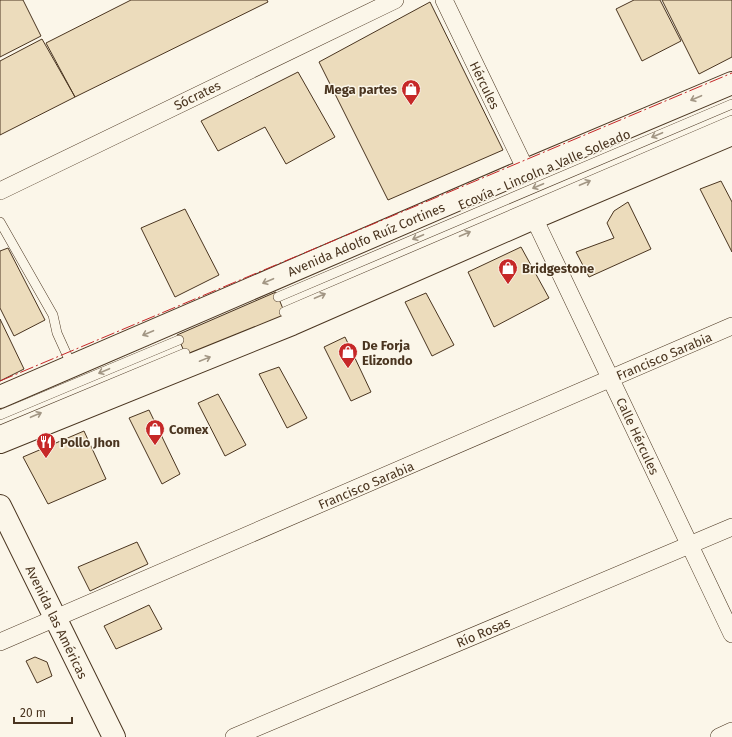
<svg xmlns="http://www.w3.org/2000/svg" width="732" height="737" viewBox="0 0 732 737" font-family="'Fira Sans',sans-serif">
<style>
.building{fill:#ecdcbc;stroke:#4a3520}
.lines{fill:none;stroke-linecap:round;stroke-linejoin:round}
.service-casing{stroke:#4a3520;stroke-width:10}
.minor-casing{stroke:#4a3520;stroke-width:18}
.secondary-casing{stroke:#4a3520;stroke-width:24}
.primary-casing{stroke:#4a3520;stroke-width:24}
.service{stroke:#fbf6e9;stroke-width:9}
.minor{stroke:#fbf6e9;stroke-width:17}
.secondary{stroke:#fbf6e9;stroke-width:22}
.primary{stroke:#fbf6e9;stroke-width:22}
.power{stroke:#c62828;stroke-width:1;stroke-dasharray:14 3 2 3;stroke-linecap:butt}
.oneway{stroke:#a29684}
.labels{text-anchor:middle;stroke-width:3;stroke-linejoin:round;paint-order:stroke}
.street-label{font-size:13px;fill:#4a3520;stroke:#fbf6e9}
.poi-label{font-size:13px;font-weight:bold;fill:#4a3520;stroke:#fbf6e9;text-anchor:start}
</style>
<rect width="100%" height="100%" fill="#fbf6e9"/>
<path class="building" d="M0,0h23l18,36 -41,21z
M131,0h136l1,2 -193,95 -29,-54z
M634,0h26l21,41 -39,20 -26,-52z
M662,0h70v57l-33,17z
M430,2l73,148 -115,50 -69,-138z
M42,39l33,58 -75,38v-74z
M298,72l37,65 -49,27 -21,-37 -47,24 -17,-30z
M721,181l11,21v50l-32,-63z
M628,202l23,47 -62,28 -13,-25 38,-14 -7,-15 7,-12z
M185,209l34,66 -44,22 -34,-69z
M521,247l28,51 -55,29 -26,-55z
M8,248l37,72 -31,16 -14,-28v-57z
M276,292l10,24 -99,42 -10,-23z
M426,293l28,52 -22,11 -27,-54z
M0,319l24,50 -24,12z
M345,337l26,55 -20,9 -27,-54z
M279,367l28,51 -20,10 -28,-54z
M218,394l28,51 -21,11 -27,-53z
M149,410l31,64 -18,10 -33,-66z
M84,431l22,48 -58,25 -25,-47z
M137,542l11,22 -58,27 -12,-24z
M149,605l13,24 -46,20 -12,-23z
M35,657l12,5 5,14 -15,7 -11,-22z"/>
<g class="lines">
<defs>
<path id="service" d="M0,222l53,93 4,18 15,33
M278,297l454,-193
M284,312l448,-192
M0,415l179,-75
M0,430l185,-77"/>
<path id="minor" d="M444,0l82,170
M0,191l395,-191
M534,218l198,416
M0,642l732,-316
M234,737l498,-210
M719,737l13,-6"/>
<path id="secondary" d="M0,506l114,231"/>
<path id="primary" d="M0,397l526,-227 206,-87
M0,442l292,-118 242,-106 198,-84"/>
</defs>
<use href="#service" class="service-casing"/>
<use href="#minor" class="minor-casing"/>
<use href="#secondary" class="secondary-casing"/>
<use href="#primary" class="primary-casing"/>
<use href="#service" class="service"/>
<use href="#minor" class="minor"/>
<use href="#secondary" class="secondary"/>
<use href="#primary" class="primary"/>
<path class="power" d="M0,381l732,-308"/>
</g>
<defs><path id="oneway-shaft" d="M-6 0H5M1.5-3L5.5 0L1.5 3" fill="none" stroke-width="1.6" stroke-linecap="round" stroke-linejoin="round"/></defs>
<g class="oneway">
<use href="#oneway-shaft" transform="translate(696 98) rotate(157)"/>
<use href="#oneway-shaft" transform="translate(657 135) rotate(157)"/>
<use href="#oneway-shaft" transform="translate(585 183) rotate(-23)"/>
<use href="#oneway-shaft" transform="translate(538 186) rotate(157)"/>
<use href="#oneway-shaft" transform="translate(465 234) rotate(-23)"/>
<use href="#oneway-shaft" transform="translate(418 237) rotate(157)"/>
<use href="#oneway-shaft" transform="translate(268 281) rotate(157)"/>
<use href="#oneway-shaft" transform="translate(320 296) rotate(-23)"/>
<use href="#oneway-shaft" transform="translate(148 333) rotate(157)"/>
<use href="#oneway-shaft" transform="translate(205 359) rotate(-22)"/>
<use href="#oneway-shaft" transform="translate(104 371) rotate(157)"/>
<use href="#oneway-shaft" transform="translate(36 415) rotate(-23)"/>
</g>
<defs>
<symbol id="shop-pin" viewBox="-11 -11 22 30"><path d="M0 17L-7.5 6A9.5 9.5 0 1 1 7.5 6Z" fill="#c62828" stroke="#fbf6e9"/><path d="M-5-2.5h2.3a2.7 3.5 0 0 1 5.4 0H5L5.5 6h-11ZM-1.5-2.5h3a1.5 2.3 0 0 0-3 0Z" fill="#fff"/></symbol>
<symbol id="restaurant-pin" viewBox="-11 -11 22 30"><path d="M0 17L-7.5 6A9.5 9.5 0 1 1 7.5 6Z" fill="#c62828" stroke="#fbf6e9"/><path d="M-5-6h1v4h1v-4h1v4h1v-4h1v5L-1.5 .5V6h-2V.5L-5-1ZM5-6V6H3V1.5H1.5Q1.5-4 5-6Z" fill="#fff"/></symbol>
</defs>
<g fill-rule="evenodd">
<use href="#shop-pin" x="400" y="78" width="22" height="30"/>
<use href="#shop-pin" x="497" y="257" width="22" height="30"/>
<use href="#shop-pin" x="337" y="341" width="22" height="30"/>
<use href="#shop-pin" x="144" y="418" width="22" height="30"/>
<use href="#restaurant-pin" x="35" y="431" width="22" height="30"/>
</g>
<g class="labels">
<g class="street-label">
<text transform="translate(485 85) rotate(64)" y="5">Hércules</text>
<text transform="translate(197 95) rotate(-26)" y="5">Sócrates</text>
<text transform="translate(544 169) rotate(-23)" y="5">Ecovía - Lincoln a Valle Soleado</text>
<text transform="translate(366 239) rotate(-23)" y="5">Avenida Adolfo Ruíz Cortines</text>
<text transform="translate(664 356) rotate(-23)" y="5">Francisco Sarabia</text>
<text transform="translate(638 436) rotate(65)" y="5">Calle Hércules</text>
<text transform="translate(366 485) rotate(-23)" y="5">Francisco Sarabia</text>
<text transform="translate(57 622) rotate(64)" y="5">Avenida las Américas</text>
<text transform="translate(483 632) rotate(-23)" y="5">Río Rosas</text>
</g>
<g class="poi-label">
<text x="397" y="94" text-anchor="end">Mega partes</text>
<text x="522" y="273">Bridgestone</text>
<text x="362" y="350">De Forja<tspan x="362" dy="15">Elizondo</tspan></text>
<text x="169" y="434">Comex</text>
<text x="60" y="447">Pollo Jhon</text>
</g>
</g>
<path d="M14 717v6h58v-6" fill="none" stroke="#4a3520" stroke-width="2"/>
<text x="20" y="717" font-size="12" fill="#4a3520" stroke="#fbf6e9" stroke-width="3" paint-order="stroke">20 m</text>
</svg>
